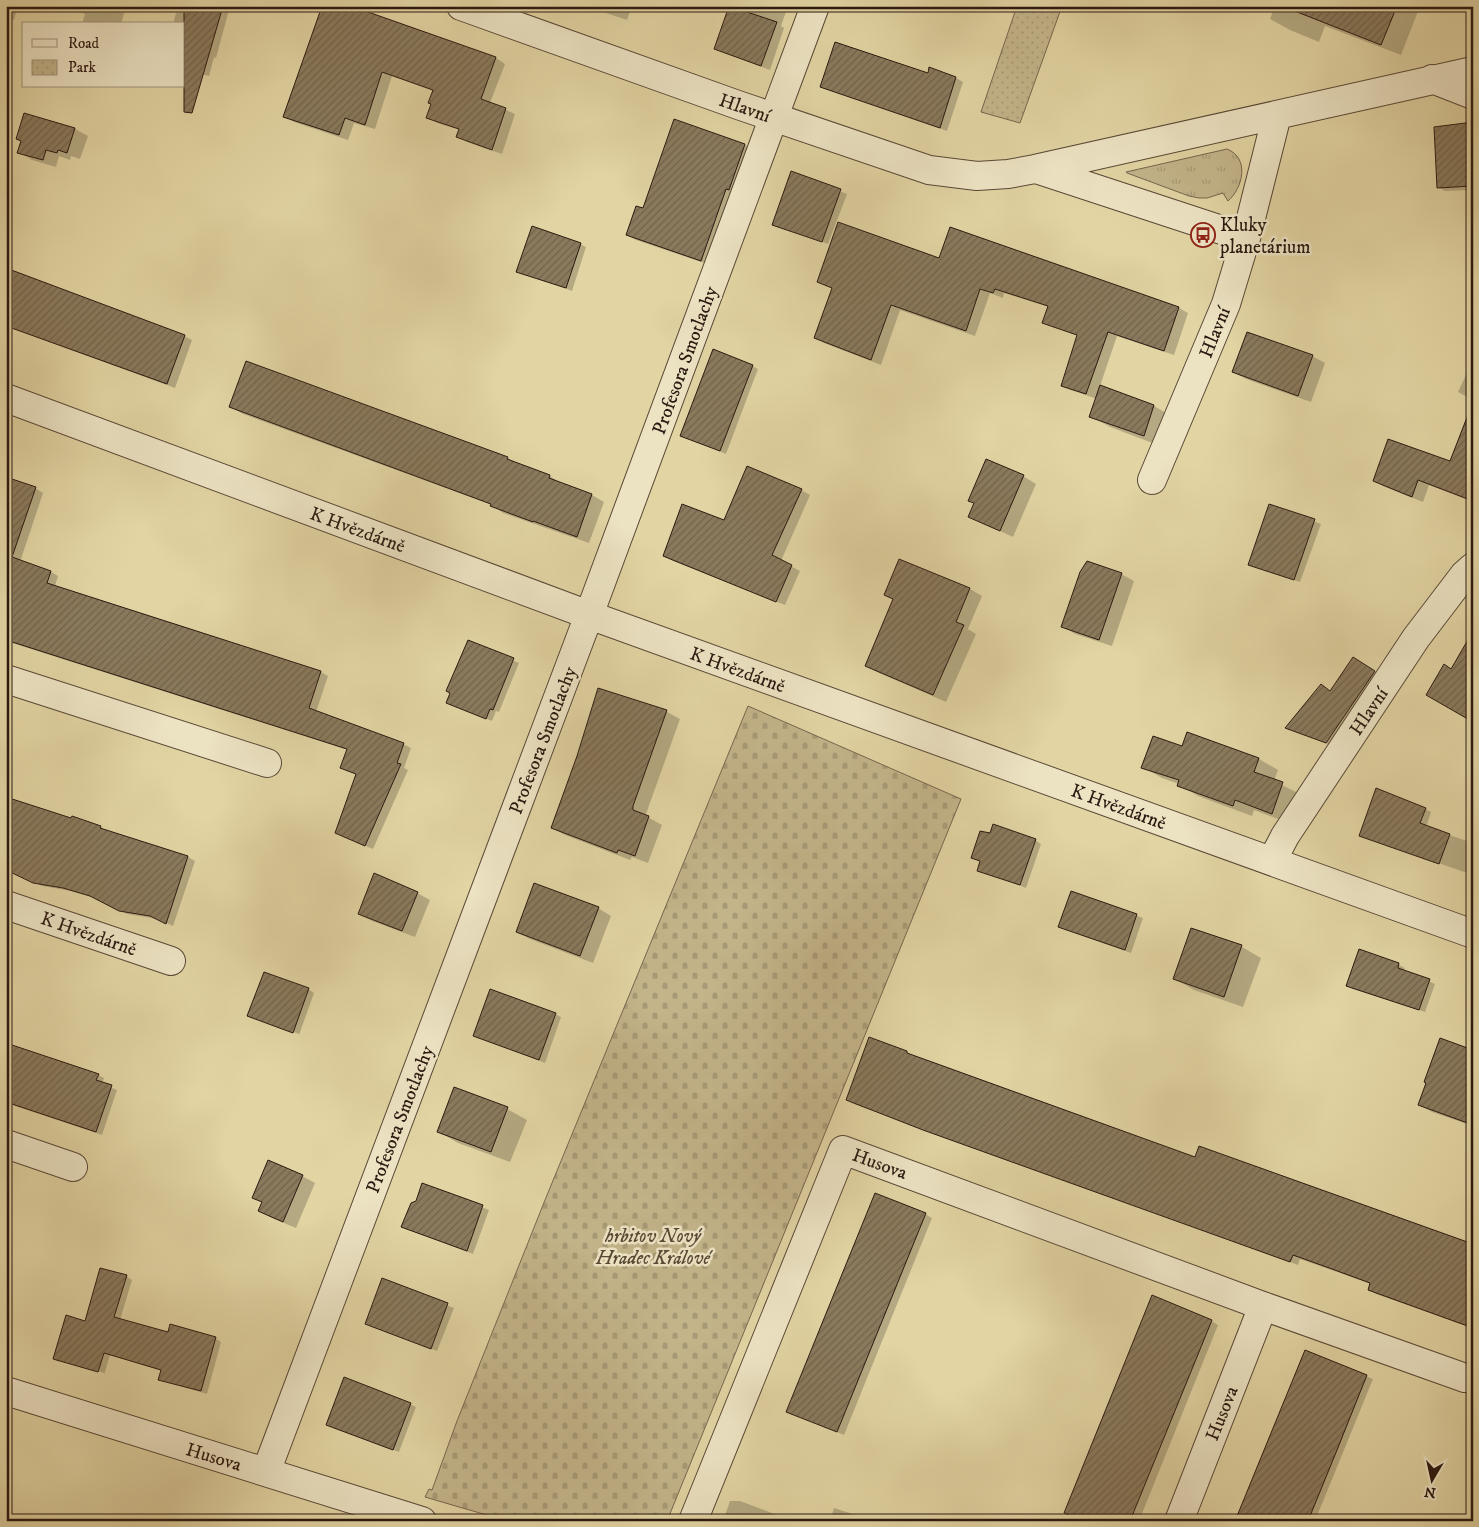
<svg xmlns="http://www.w3.org/2000/svg" width="1479" height="1527" viewBox="0 0 1479 1527" font-family="'IM FELL DW Pica',serif">
<style>
.grass{fill:url(#grass-tufts);stroke:#77664e}
.cemetery{fill:url(#cemetery-stones);stroke:#77664e}
.park{fill:url(#park-dots);stroke:#77664e}
.shadow{fill:#0003}
.building{fill:url(#building-hatch);stroke:#2b1911}
.lines{fill:none;stroke-linecap:round;stroke-linejoin:round}
.minor-casing{stroke:#594836;stroke-width:30}
.minor{stroke:#ece3c3;stroke-width:28}
.labels{text-anchor:middle;stroke-width:5;stroke-linejoin:round;paint-order:stroke}
.street-label{font-size:19px;fill:#2b1911;stroke:#ece3c3}
.poi-label{font-size:19px;fill:#2b1911;stroke:#ece3c3;text-anchor:start}
.park-label{font-size:19px;font-style:italic;fill:#594835;stroke:#ece3c3}
</style>
<defs>
<pattern id="grass-tufts" width="24" height="20" patternUnits="userSpaceOnUse" patternTransform="scale(1.25)"><rect width="24" height="20" fill="#c3b48a"/><path d="M3 7l-1-3M5 7V3M7 7l1-3M15 17l-1-3M17 17v-4M19 17l1-3" fill="none" stroke="#a89a76"/></pattern>
<pattern id="cemetery-stones" width="16" height="16" patternUnits="userSpaceOnUse" patternTransform="scale(1.25)"><rect width="16" height="16" fill="#c3b48a"/><path d="M2 7V4a2 2 0 0 1 4 0v3zM10 15v-3a2 2 0 0 1 4 0v3z" fill="#a89a76"/></pattern>
<pattern id="park-dots" width="8" height="8" patternUnits="userSpaceOnUse" patternTransform="scale(1.25)"><rect width="8" height="8" fill="#c3b48a"/><path d="M2 2h.1M6 6h.1" fill="none" stroke="#a89a76" stroke-width="1.8" stroke-linecap="round"/></pattern>
<pattern id="building-hatch" width="6" height="6" patternUnits="userSpaceOnUse" patternTransform="scale(1.25)"><rect width="6" height="6" fill="#8a7a5d"/><path d="M-1 1l2-2M0 6l6-6M5 7l2-2" fill="none" stroke="#71634b"/></pattern>
</defs>
<rect width="100%" height="100%" fill="#e2d4a3"/>
<filter id="stains"><feTurbulence type="fractalNoise" baseFrequency=".004" numOctaves="4"/><feColorMatrix values="0 0 0 0 .2 0 0 0 0 .09 0 0 0 0 .02 0 0 0 .5 -.17"/></filter>
<radialGradient id="worn" r=".72"><stop offset=".6" stop-color="#630" stop-opacity="0"/><stop offset="1" stop-color="#630" stop-opacity=".3"/></radialGradient>
<path class="grass" d="M1227,149c23,9 16,39 1,52l-5,-8 -16,5h-8l-10,-2 -62,-23 -1,-1z"/>
<path class="cemetery" d="M748,706l213,93 -294,722h-104l-7,-2 -1,2h-48l-82,-24 4,-8 3,1 25,-69 88,-221z"/>
<path class="park" d="M1017,6h45l-42,117 -39,-11z"/>
<path class="shadow" d="M6,6h12l-4,14 -8,-2z
M65,6h61l-5,18h-39l3,-10z
M178,6h52l-14,52 -2,-1 -5,19 -25,-6v-46h-11z
M347,6l149,52 9,6 -15,39 25,11 -13,40 -35,-12 -9,-5 2,-7 -23,-7 -9,-6 5,-13v-13l-41,-15 -17,53 -21,-6 -6,17 -54,-18 -9,-5z
M585,6h47l-5,14z
M742,6h46l-7,20 3,2 -14,42 -46,-17 -8,-4z
M1275,6h145l-19,49 -76,-29 -6,16 -29,-12 -20,-11z
M928,75l28,3 7,4 -16,49 -119,-41 -7,-4z
M25,115l50,14 13,7 -8,23 -9,-3 -1,4 -11,-4 -3,11 -24,-7 -13,-8 3,-11z
M675,121l70,24 8,5 -43,115 -74,-25 -9,-5 17,-25z
M1473,124v66l-28,1 -7,-4z
M791,173l56,21 -19,50 -55,-20z
M950,229l229,79 9,5 -14,42 -57,-19 -17,50 54,20 19,11 -10,30 -53,-20 -19,-11 6,-17 -26,-9 -9,-5 16,-49 -25,-9 -9,-5 5,-15 -45,-14 -1,5 -13,-5 -15,43 -75,-26 -19,55 -57,-22 -9,-6 18,-48 -15,-7 122,-22z
M580,244l6,3 -14,44 -54,-20z
M6,270l178,66 8,4 -17,48 -169,-62z
M1312,356l13,7 -14,39 -65,-23 -13,-7z
M1473,360v40l-15,-8z
M752,366l6,3 -32,85 -44,-18z
M231,407l277,51 12,7 30,11 11,8 31,11 12,7 -15,41 -86,-30 -11,-8 -249,-91z
M1473,456v46l-44,-17 -6,17 -38,-15 -11,-6z
M1023,476l13,8 -23,53 -43,-20z
M6,481l29,7 8,5 -23,69 31,10 7,4 -3,10 266,86 7,4 -12,36 87,32 8,4 -7,20 4,2 -35,79 -29,-12 13,-62 -16,-7 7,-18 -342,-109z
M801,490l9,5 -29,66 19,10 -15,34 -112,-44 -9,-5 61,-34z
M1270,505l51,19 -21,58 -44,-14z
M900,560l70,29 12,7 -14,33 8,5 -30,68 -67,-29 -13,-7 29,-66z
M1121,574l13,7 -22,65 -37,-12 -12,-8z
M469,641l50,22 -20,49 -3,-1 -4,10 -38,-15z
M1353,659l27,16 -47,71 -47,-18 44,-36z
M599,689l68,23 13,7 -34,95v2l16,9 -14,38 -16,-6 -2,3 -65,-25 -13,-7 26,-71z
M1183,748l76,11 19,11 -4,11 28,14 -10,29 -38,-14 -2,6 -54,-20 -19,-11v-1l-17,-6 -19,-11z
M6,798l66,21 29,8 6,4 81,26 7,4 -22,65 -15,-7 -31,-5 -29,-15 -27,-8 -29,-5 -30,-14 -6,-1z
M1425,809l6,3 -5,15 47,16v32l-107,-37z
M1035,840l6,4 -15,44 -41,-15 -3,-11 -10,-5z
M1072,892l71,26 -12,35 -65,-23z
M417,893l13,7 -15,37 -43,-16 -13,-7z
M598,908l13,8 -18,47 -63,-24 -13,-7z
M1192,929l50,18 19,11 -18,49 -49,-17 -19,-11z
M1360,951l39,14 6,3 -1,3 31,13 -10,28 -72,-23 -6,-4z
M308,989l6,4 -15,42v-1l-45,-17z
M555,1014l6,3 -16,46 -70,-28z
M6,1044l92,31 6,3 -2,6 15,6 -15,45 -96,-32z
M907,1052l7,4 282,102 277,88v82l-97,-34 -7,-5 2,-5 -31,-11 -40,-14 -2,6 -444,-161 -7,-4z
M1473,1052v74l-41,-14 -13,-7z
M507,1109l20,11 -17,42 -52,-19 -19,-11z
M302,1176l13,7 -19,45 -24,-10 -13,-7 4,-9z
M423,1185l66,25 -16,44 -70,-27 14,-25z
M925,1214l7,4 -88,217 -56,-23z
M126,1276l6,4 -12,40 48,13 47,5 6,4 -14,52 -41,-12 -6,-3 2,-8 -52,-16 -6,20v-2l-45,-13v2l-5,-3z
M383,1280l71,28 -17,43 -65,-24z
M1211,1321l7,4 -79,196h-55z
M1306,1352l67,27 -58,142h-78z
M410,1404l6,3 -17,45 -65,-24z
M730,1501h10l53,20h-70z
M834,1508l31,10 4,3h-39z"/>
<path class="building" d="M184,6h39l-31,107 -8,-1z
M322,6h29l145,51 -15,42 25,9 -14,42 -36,-13 3,-8 -33,-11 5,-14 -3,-1 5,-13 -51,-18 -17,53 -20,-7 -6,17 -56,-18z
M729,6l48,16 -16,44 -47,-17z
M1288,6h109l-16,39 -94,-37z
M835,42l93,31 1,-6 27,10 -16,51 -120,-41z
M24,113l51,15 -8,25 -9,-3 -1,3 -11,-3 -3,10 -26,-7 4,-12 -5,-2z
M674,119l71,25 -16,46 -3,-1 -25,72 -75,-26 10,-29 7,2z
M1473,122v64l-36,2 -3,-61z
M791,171l50,18 -19,53 -50,-17z
M838,222l101,36 11,-31 229,80 -15,44 -56,-19 -22,62 -25,-8 16,-51 -35,-12 6,-17 -53,-17 -2,4 -13,-4 -14,42 -75,-26 -20,55 -57,-22 18,-50 -15,-6z
M532,226l49,17 -15,45 -50,-16z
M6,268l179,67 -18,49 -161,-58z
M1247,332l66,23 -15,41 -66,-24z
M713,349l40,16 -33,86 -40,-15z
M246,361l262,96 -1,2 43,16 -1,3 43,16 -15,43 -44,-16v1l-43,-16 1,-2 -262,-97z
M1100,385l54,20 -10,31 -55,-19z
M1471,407h2v94l-55,-21 -6,17 -39,-16 15,-42 62,22z
M986,459l38,16 -24,56 -32,-14 6,-14 -6,-2z
M747,466l55,23 -30,66 20,10 -16,37 -113,-46 19,-52 42,16z
M6,477l30,10 -24,70 39,14 -4,12 274,88 -12,37 95,35 -7,20 4,1 -36,82 -30,-13 21,-59 -16,-6 7,-19 -341,-109z
M1269,504l46,15 -21,61 -46,-15z
M899,559l71,29 -14,34 8,3 -31,70 -68,-29 28,-67 -9,-4z
M1087,561l35,12 -23,67 -38,-13 19,-55z
M1473,631v91l-47,-27 18,-31 7,5z
M468,640l46,18 -21,52 -3,-1 -4,10 -40,-16 4,-10 -4,-2z
M1353,657l22,14 -49,72 -41,-15 36,-44 9,7z
M598,688l69,22 -34,96v4l16,6 -14,40 -17,-6 -1,3 -66,-25 26,-72z
M1187,732l72,26 -5,14 29,10 -11,32 -37,-14 -2,6 -56,-20 2,-6 -38,-12 12,-32 29,10z
M1376,788l50,20 -6,15 30,11 -11,30 -80,-28z
M6,797l65,21 1,-2 29,10 -1,2 88,28 -22,68 -16,-8 -31,-5 -29,-15 -27,-8 -30,-5 -27,-13z
M993,824l43,15 -16,46 -43,-14 3,-10 -9,-3 9,-27 10,2z
M374,873l44,19 -16,39 -44,-17z
M534,883l65,24 -19,49 -64,-24z
M1071,891l66,23 -12,36 -67,-23z
M1191,928l51,17 -18,52 -51,-18z
M1359,949l40,14 -1,5 32,11 -11,31 -73,-24z
M264,972l45,16 -16,45 -46,-17z
M490,989l66,24 -17,47 -66,-24z
M869,1037l38,14v2l288,104 4,-11 274,98v84l-105,-38 2,-7 -38,-14 -39,-14 -3,7 -367,-132 -77,-30z
M1440,1038l33,12v75l-55,-20 8,-22 -2,-1z
M6,1043l93,31 -3,6 16,5 -16,47 -90,-30z
M454,1087l54,20 -17,45 -54,-20z
M268,1160l35,15 -20,47 -25,-11 4,-9 -10,-4z
M422,1183l61,22 -16,46 -66,-24 10,-24 5,-2z
M875,1193l51,20 -89,219 -51,-20z
M100,1268l27,7 -13,42 54,15 2,-8 46,13 -15,54 -43,-11 3,-10 -57,-17 -6,19 -45,-13 13,-44 19,6z
M382,1278l66,25 -17,46 -66,-25z
M1152,1295l60,25 -82,201h-46l-20,-8z
M1305,1350l62,25 -30,75 -29,71h-73z
M344,1377l67,26 -18,47 -67,-25z"/>
<g class="lines">
<defs>
<path id="minor" d="M461,6l277,99 191,65 48,6 31,-2 27,-5 438,-98
M1432,79l41,16
M1036,169l210,69
M6,398l583,217 884,319
M1152,480l74,-176 20,-66 31,-123
M6,679l261,84
M1272,861l13,-25 131,-198 48,-63 9,-8
M6,905l165,56
M6,1144l67,23
M6,1391l416,130
M266,1472l323,-857 226,-609
M693,1521l150,-371 420,156 202,72
M1179,1521l84,-215"/>
</defs>
<use href="#minor" class="minor-casing"/>
<use href="#minor" class="minor"/>
</g>
<defs>
<symbol id="bus-ring" viewBox="-11 -11 22 22"><circle r="9.5" fill="#ece3c3" stroke="#8f2418" stroke-width="1.5"/><path d="M-5-6H5V4H4V6H2V4H-2V6H-4V4H-5ZM-3.5-4V0h7V-4ZM-3.5 1.2v1.5H-2V1.2ZM2 1.2v1.5H3.5V1.2Z" fill="#8f2418"/></symbol>
</defs>
<g fill-rule="evenodd">
<use href="#bus-ring" x="1189" y="221" width="28" height="28"/>
</g>
<g class="labels">
<g class="street-label">
<text transform="translate(745 107) rotate(19)" y="7">Hlavní</text>
<text transform="translate(1214 332) rotate(-68)" y="7">Hlavní</text>
<text transform="translate(684 360) rotate(-70)" y="7">Profesora Smotlachy</text>
<text transform="translate(358 529) rotate(20)" y="7">K Hvězdárně</text>
<text transform="translate(738 669) rotate(20)" y="7">K Hvězdárně</text>
<text transform="translate(1368 711) rotate(-56)" y="7">Hlavní</text>
<text transform="translate(542 740) rotate(-69)" y="7">Profesora Smotlachy</text>
<text transform="translate(1119 806) rotate(20)" y="7">K Hvězdárně</text>
<text transform="translate(89 933) rotate(19)" y="7">K Hvězdárně</text>
<text transform="translate(399 1119) rotate(-69)" y="7">Profesora Smotlachy</text>
<text transform="translate(880 1163) rotate(20)" y="7">Husova</text>
<text transform="translate(1221 1413) rotate(-68)" y="7">Husova</text>
<text transform="translate(214 1456) rotate(17)" y="7">Husova</text>
</g>
<g class="poi-label">
<text x="1220" y="231">Kluky<tspan x="1220" dy="22">planetárium</tspan></text>
</g>
<g class="park-label">
<text x="653" y="1242">hrbitov Nový<tspan x="653" dy="22">Hradec Králové</tspan></text>
</g>
</g>
<rect width="1479" height="1527" fill="none" stroke="#e2d4a3" stroke-width="25"/>
<rect x="8" y="8" width="1464" height="1512" fill="none" stroke="#2b1911" stroke-width="2.5"/>
<rect x="12" y="12" width="1454" height="1502" fill="none" stroke="#2b1911"/>
<rect x="22" y="22" width="162" height="65" fill="#ece3c3" stroke="#9f927c"/>
<rect x="32" y="39" width="25" height="8" fill="#ece3c3" stroke="#9f927c"/>
<text x="68" y="48" font-size="15" fill="#2b1911">Road</text>
<rect x="32" y="60" width="25" height="15" fill="url(#park-dots)" stroke="#9f927c"/>
<text x="68" y="72" font-size="15" fill="#2b1911">Park</text>
<g transform="translate(1432 1480) rotate(189)" stroke="#ece3c3" stroke-width="4" paint-order="stroke">
<path d="M0-4L9 19L0 12L-9 19Z" fill="#2b1911"/>
<text y="-8" font-size="14" font-weight="bold" text-anchor="middle" fill="#2b1911">N</text>
</g>
<rect width="100%" height="100%" filter="url(#stains)"/>
<rect width="100%" height="100%" fill="url(#worn)"/>
</svg>
